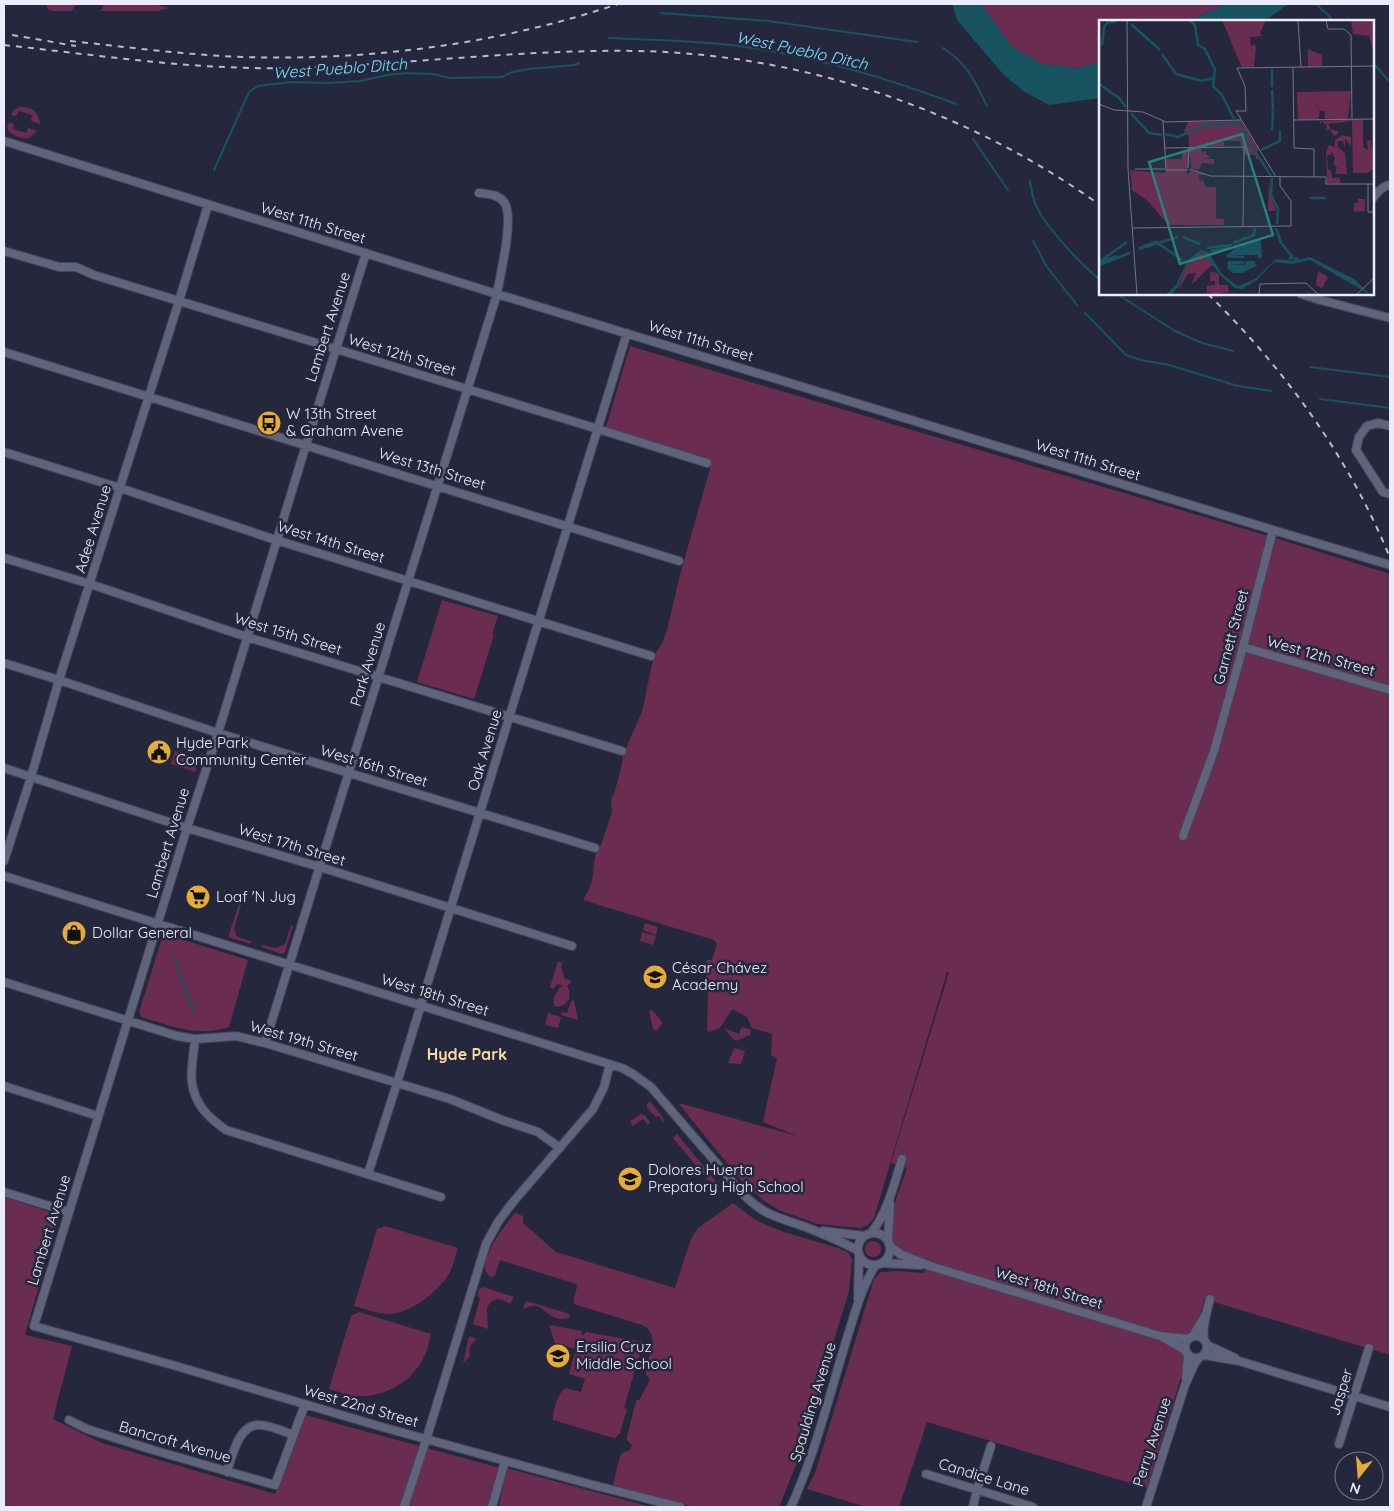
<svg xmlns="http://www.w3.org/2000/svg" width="1394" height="1511" viewBox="0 0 1394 1511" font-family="Quicksand,sans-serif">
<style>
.green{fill:#6b2c52}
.water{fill:#175360}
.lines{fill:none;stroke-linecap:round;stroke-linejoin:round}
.stream{stroke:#175360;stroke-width:2}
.minor-casing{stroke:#444457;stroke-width:10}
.minor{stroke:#60637c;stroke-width:8}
.rail{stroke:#babccc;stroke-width:2;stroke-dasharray:6 6;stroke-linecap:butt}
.labels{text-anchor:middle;stroke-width:5;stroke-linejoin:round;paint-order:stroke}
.street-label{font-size:15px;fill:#ebedfc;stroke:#25273c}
.poi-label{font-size:15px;fill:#ebedfc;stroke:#25273c;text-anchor:start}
.water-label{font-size:16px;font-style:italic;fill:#74e3ff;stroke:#25273c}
.neighbourhood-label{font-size:16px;font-weight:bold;fill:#fadaa2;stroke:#25273c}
.inset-river{fill:none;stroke:#175360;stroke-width:2.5}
.inset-road{fill:none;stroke:#747689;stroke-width:1}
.view{fill:#25827c;fill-opacity:0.15;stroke:#25827c;stroke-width:2.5}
.inset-edge{fill:none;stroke:#ebedfc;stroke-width:2.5}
</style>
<rect width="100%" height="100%" fill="#25273c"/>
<path class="green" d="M46,4h29l-1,4 -3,3h-18l-5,-2z
M104,4h50l14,4 -10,3h-57z
M982,4h243l-36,17h-89v41l-22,6 -35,-4 -31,-17 -28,-39z
M19,107c12,-1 20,4 21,17l-9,-3 1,-6 -13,-4 -3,5 -5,-1 2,-4z
M9,122l5,2 -1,5 13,4 2,-5 9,3 -8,7c-8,1 -18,-2 -22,-10z
M630,346l645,192 115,36v781l-186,-56c-3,12 -5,41 -23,38 -3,-1 -8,-3 -11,-4l-2,13 9,2 6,5 1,14 -37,121 -220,-66 -28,85h-33l-59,-18 8,-16 59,-194 7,-7 16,-1 27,2 4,-14c-10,-3 -25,-3 -33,-12 -14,-16 6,-61 12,-79l-16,-5 58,-191h-2l-73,246 -6,7 -7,3 -43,-4 -37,-13 -14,-8 -23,-19 -65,-80v-1l118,33 -34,-14 14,-64 -6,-3 1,-21 -20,-6 -5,-11 -15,-8 -12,19 -11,4 -2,-2 1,-36 -3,-28 2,-6h5l5,-16 -3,-4 -131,-40c4,-7 7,-12 9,-19 3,-13 0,-26 9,-36l11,-33 -1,-12 4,-9 6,-23 2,-13 19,-43 12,-57 8,-11 5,-14 13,-55 31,-110 -3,-5 -102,-33z
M442,600l56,16 -6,19h2l-20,64 -57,-17z
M175,751l24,8 -4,13 -24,-8z
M240,901h2l-1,3 -7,25 3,8 14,4v3l-23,-7z
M645,923l13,4 -2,8 -13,-5z
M291,925l2,1 -8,26 -3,2 -21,-7 1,-2 14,3 9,-4z
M642,932l14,4 -3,9 -13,-4z
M168,935l80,25 -19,67c-7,2 -15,4 -23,4 -22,1 -44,-8 -65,-14l-2,-5 23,-74z
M558,961l4,2 -1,4 4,12 5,1 1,2 -4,4 2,4v9l-5,6 -6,2 -4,-1c-2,-8 3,-15 8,-21l-5,-1 -4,5h-1l-2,-2z
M574,1000l4,20 -17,-5 1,-3 5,1 4,-12z
M652,1010l11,13 -7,8 -3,-2 -4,-18z
M548,1013l13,4 -3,11 -13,-3z
M742,1027l9,3 -1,5 -14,6 -3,-2 -9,-11 15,6z
M734,1048l11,3 -4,13 -13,-1z
M650,1101l12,15v1l2,4 -1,1 -4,-6 -3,1 -9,-9v-3z
M641,1114l4,2 5,6 -2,3 -5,-6 -10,7 -3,-5z
M677,1134l42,51v1h-6l-40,-48z
M4,1197l55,18 -34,120 47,11 -19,73 49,24 173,51 30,-79 199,54 -10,38h-490z
M733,1203l20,15 13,7 18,7 54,16 11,5 3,7 -3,31 -53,174 -17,42h-85l-79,-20 -2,-3 7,-28 2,-3 8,-3 2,-5 -5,-5v-3l9,-36 4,-2 10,-19 -4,-5v-4c2,-16 15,-37 -4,-46l-68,-21c-2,-7 5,-14 2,-20l-76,-24 -5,15 -4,3c-2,-3 -5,-6 -6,-9 -1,-17 20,-44 30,-56l8,3v7l33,29 119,36 16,-49 7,-11z
M385,1226l73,22c-3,7 -4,16 -7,22 -10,20 -39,43 -62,44 -11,0 -24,-5 -35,-8l23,-77z
M865 1249a8 8 0 1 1 16 0a8 8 0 1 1-16 0Z
M483,1287l31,10 -4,7c-8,-6 -18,-7 -23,4l1,21 -15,-5 7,-26 -3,-3 2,-6z
M526,1301l44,13 -1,4c-4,0 -9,2 -13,0 -15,-6 -15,-18 -33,-9z
M359,1312l72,22c-2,7 -3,16 -7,23 -13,27 -45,44 -76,38 -6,-2 -12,-4 -19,-6l22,-73z
M549,1325l33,6 -1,3 3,1 2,-3 57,10 -19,66 3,1 -7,24 -5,5 -5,-1 -57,-17c-1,-9 5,-26 12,-32l16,4 4,-13 -16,-5 7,-25 -21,-6z
M469,1336l8,3c-6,4 -9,9 -7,17l-7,7z
M506,1468l145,39h-152z"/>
<path class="water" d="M952,4h30l2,4 28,39 31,17 35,4 22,-6v36l-51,7 -26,-14 -20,-17 -46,-54z
M1225,4h63l-23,17h-76z"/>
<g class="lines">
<path class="stream" d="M1316,4l18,17
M661,13l107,8 149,21
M609,38c40,2 81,2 122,7 76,9 154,32 225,59
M943,48c24,15 32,33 44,58
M1373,63l17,19
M973,139l35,51
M214,170l35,-78 9,-6 33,-4 37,1 32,-2 27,-6 19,-2 27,1 16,4 53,-1 10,-5 17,-3 45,-4 5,-2
M1030,181c1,6 2,13 4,19 7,23 47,64 66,80
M1033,241l14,26 30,38
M1117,294l58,37 27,12 31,8
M1085,313l41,42 15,5 28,5 69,21 33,5
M1310,367l80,10
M1320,399l70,9
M174,957l20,57"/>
<defs>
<path id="minor" d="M4,141l493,153 776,236 117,35
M1373,198c4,-6 10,-12 17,-13
M4,251l55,16h17l18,8 504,154 109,34
M366,253l-60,192 -88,288 -31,95 -153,498 142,40 206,61 211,58 87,22
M1301,294l19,6 70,18
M4,352l675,209
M1390,426l-12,-3 -11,3 -8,11 -3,13 27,42 7,2
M4,452l116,36 156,52 375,116
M4,558l86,26 157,53 375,114
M1243,647l147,43
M4,663l55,17 159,53 377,115
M4,768l183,60 133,39 252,79
M1183,836l31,-85 29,-104 30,-117
M4,861l27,-84 28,-97 120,-379 29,-96
M4,876l618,192 11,6 18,13 91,106c20,21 34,24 61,33 18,7 37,15 54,24
M4,982l173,54 18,3 41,-3 29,7 185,56 52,21 36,12 22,16
M195,1039c-1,12 -5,33 -3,44 3,22 17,35 34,47l215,67
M265,1043l232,-749c3,-19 18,-78 7,-92 -6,-8 -17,-8 -25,-9
M4,1086l94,30
M368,1174l29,-91 230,-750
M4,1192l65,20
M823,1231l41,5
M858 1249a16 16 0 1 1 32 0a16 16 0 1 1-32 0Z
M871,1233c17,-21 23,-49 31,-74
M888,1240l2,-36
M891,1247l9,7 30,12 230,70 28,3
M883,1263l38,2
M858,1299l1,-43
M1185 1347a11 11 0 1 1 22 0a11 11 0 1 1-22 0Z
M1193,1336l13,-22
M1162,1337l23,13
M1204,1340c-2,-10 3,-31 6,-41
M1207,1345l28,13
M1204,1355l35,6 151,46
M1186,1378l2,-22
M69,1420l18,9 66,21 122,35 30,-81
M1339,1444l30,-96
M227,1472c5,-16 12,-48 32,-47 11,0 24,6 34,10
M926,1474l107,33
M404,1507l22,-67 60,-196 12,-22 15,-20 80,-93 11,-22 6,-23
M492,1507l13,-46
M791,1507c23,-51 37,-106 53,-159 9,-28 16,-58 31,-82
M973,1507l4,-17 14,-44
M1146,1507l39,-122 10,-22 4,-5"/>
</defs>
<use href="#minor" class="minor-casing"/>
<use href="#minor" class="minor"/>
<path class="rail" d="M12,35l64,11
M70,41c58,6 115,14 174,16 125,4 255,-13 374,-53
M4,45c94,10 188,25 283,23 117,-3 234,-19 351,-17 164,3 329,59 462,154
M1208,294c76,74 142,165 182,264"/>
</g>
<defs>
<symbol id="bus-disc" viewBox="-11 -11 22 22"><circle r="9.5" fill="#e6ad36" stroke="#25273c"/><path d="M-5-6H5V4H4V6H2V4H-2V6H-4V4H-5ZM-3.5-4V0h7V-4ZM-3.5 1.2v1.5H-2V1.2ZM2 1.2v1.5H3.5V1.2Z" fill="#111"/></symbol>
<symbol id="civic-disc" viewBox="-11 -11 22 22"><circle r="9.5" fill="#e6ad36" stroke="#25273c"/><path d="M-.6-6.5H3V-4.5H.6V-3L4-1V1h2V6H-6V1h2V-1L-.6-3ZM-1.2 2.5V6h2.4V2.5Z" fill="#111"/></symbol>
<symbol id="supermarket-disc" viewBox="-11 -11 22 22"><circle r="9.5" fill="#e6ad36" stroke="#25273c"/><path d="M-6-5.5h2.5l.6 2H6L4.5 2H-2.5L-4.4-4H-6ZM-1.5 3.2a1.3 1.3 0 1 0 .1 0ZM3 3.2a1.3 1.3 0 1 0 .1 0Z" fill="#111"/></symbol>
<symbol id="shop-disc" viewBox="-11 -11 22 22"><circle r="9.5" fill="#e6ad36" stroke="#25273c"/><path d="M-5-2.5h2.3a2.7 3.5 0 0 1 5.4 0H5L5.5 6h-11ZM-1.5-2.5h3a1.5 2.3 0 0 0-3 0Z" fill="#111"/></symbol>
<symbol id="school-disc" viewBox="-11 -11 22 22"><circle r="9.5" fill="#e6ad36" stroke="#25273c"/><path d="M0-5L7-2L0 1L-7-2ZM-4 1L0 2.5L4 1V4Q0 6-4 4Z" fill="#111"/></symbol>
</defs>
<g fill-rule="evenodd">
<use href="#bus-disc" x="255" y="409" width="28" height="28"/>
<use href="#civic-disc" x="145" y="738" width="28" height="28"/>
<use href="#supermarket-disc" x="184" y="883" width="28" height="28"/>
<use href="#shop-disc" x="60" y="919" width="28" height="28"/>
<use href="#school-disc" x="641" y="963" width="28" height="28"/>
<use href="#school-disc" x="616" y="1165" width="28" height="28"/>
<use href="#school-disc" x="544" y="1342" width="28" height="28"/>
</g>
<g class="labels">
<g class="street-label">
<text transform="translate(313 223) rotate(17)" y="5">West 11th Street</text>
<text transform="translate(328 327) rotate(-72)" y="5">Lambert Avenue</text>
<text transform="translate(701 341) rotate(17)" y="5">West 11th Street</text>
<text transform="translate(402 355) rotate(17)" y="5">West 12th Street</text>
<text transform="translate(1088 460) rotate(17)" y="5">West 11th Street</text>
<text transform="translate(432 469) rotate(17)" y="5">West 13th Street</text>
<text transform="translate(93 529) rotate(-73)" y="5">Adee Avenue</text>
<text transform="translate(331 542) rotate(17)" y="5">West 14th Street</text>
<text transform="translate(288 634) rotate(17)" y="5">West 15th Street</text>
<text transform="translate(1231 637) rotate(-75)" y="5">Garnett Street</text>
<text transform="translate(1321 656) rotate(16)" y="5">West 12th Street</text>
<text transform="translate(368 664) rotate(-73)" y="5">Park Avenue</text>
<text transform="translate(485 750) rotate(-73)" y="5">Oak Avenue</text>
<text transform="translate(374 766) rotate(17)" y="5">West 16th Street</text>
<text transform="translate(168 843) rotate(-73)" y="5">Lambert Avenue</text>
<text transform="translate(292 845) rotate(17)" y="5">West 17th Street</text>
<text transform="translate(435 995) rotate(17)" y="5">West 18th Street</text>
<text transform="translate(304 1041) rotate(16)" y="5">West 19th Street</text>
<text transform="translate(49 1230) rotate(-73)" y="5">Lambert Avenue</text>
<text transform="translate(1049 1288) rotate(17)" y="5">West 18th Street</text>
<text transform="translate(1341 1392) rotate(-73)" y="5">Jasper</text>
<text transform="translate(813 1402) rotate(-73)" y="5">Spaulding Avenue</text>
<text transform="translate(361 1406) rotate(16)" y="5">West 22nd Street</text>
<text transform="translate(175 1442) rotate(16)" y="5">Bancroft Avenue</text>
<text transform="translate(1152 1442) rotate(-72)" y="5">Perry Avenue</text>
<text transform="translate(984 1477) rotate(17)" y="5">Candice Lane</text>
</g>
<g class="poi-label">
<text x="286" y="419">W 13th Street<tspan x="286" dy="17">&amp; Graham Avene</tspan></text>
<text x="176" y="748">Hyde Park<tspan x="176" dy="17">Community Center</tspan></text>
<text x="216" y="902">Loaf 'N Jug</text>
<text x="92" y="938">Dollar General</text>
<text x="672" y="973">César Chávez<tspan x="672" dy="17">Academy</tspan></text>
<text x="648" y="1175">Dolores Huerta<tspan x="648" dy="17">Prepatory High School</tspan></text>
<text x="576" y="1352">Ersilia Cruz<tspan x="576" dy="17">Middle School</tspan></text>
</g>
<g class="water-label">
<text transform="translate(802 50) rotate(12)" y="6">West Pueblo Ditch</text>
<text transform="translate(340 68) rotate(-4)" y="6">West Pueblo Ditch</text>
</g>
<g class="neighbourhood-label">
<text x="467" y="1060">Hyde Park</text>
</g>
</g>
<g transform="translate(1099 20)">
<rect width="275" height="275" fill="#25273c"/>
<path d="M123,0h44l-6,13 2,3 -12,1 1,9 4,-2 1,3 -2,20 -12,1zM252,0h23v33l-5,-17 -16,-2zM209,29l14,6v11l-14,1zM252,71l-3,28h-23v-8h-4l-9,-10 8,10 -2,8 -20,1 -1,-28zM264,99v28l5,3 -1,-9 4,-1 3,29 -7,4h-14l-1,-52 -24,3 4,6 6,1v6l-1,-3 -3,2 -4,-7 -4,2 1,-8 -2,2 -3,-4 -2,4v-4zM142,101l18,29 -3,2 4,7h-4l-1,-4h-11l-4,-14h-16v5l-23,1 1,5 5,-1 -1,3 5,4 -9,1h12v5l-12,-1 -3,7 -8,-2 -3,-36h-4l4,-10zM243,115l9,2v9l-6,-7v9l-2,-7h-5v6l7,6 2,21h-12l2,-7 -4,-3 2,-6 -4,-7v4h-4l1,15h3l1,8h8v5h-13l-1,-31 3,-7 6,2v-7zM83,132h6v16l-3,1 3,6 2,-5 15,5h-6l1,7 2,-3 4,8h10v31l8,1v6h-56l-20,-24 -16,-11 -2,-20 35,3 1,-14h16zM170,157l1,17 6,17h-8zM259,179h7v12l-11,1v-9h4zM100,233l8,2 6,9 -22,21 5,-12 -8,1 -10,16 9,-26zM111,251l9,3v11h9l1,7 -18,3 -2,-3 -2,3v-9l8,-1v-4h-5zM219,251l10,6 -6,11 -6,-3z" fill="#6b2c52"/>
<path d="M162,219l1,19h-5l1,-3h-31l11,-9zM102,230l8,3 13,21 16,12 17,-7 21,-20 16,2 18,-4 44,22 17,16 -61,-35 -18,4 -18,-2 -17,18 -15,9 -7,-1 -14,-12 -19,-24 -15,13 -9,22 -7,8h-6l11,-10 12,-25zM129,241h16v3l-13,1h14l1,-4h9l1,5 -14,7h-9l-6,-5z" fill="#175360"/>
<path class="inset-river" d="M90,0l6,5 3,20 7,4 10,21 -2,16 9,9 12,24M32,4l29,26M3,25l2,-18 4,-5h8M63,34l14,20 26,7 12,-3M173,49v18M0,64l20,14 7,9M173,70l1,20M32,93l18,20 13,2M137,102l35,54M173,110l1,-19M66,114l13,3 30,-13 1,3 13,-4 14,1M162,130l19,-9v-10M173,158l-1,17 7,14 -1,15M211,178h16M177,208l5,15 11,13 -2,2 9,1M84,217l17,7M134,223l21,-8 1,-7M40,228l17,-6 26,18M108,228l25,-3M40,229l39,-12M112,231l18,-3M127,236l18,1M0,242l28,-20M1,242l17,-6M0,245l31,-12"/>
<path class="inset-road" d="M28,0l1,149 9,126M199,0l3,47M227,0l2,9h16l7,6 1,84M194,47l1,81 20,1v28M0,84l15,6 16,1M31,91l13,1 23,10 75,-2M195,100l80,-1M64,101l3,48M65,128l80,-1 -1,79M89,148l1,-20M36,149h30M91,149l20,7 116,1v7h48M67,150h22M181,156v10l11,15v25M177,157l-40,-66h10l-1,-25 -8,-18 137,-2M269,164v28h6M34,208l158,-2M160,275l1,-11 46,-1 13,12M257,275l18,-17"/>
<path class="view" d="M143,114l31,101 -93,29 -31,-102z"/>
<rect width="275" height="275" class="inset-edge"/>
</g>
<rect width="1394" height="1511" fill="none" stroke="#ebedfc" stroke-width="10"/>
<g transform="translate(1359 1476) rotate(197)"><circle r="24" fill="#25273c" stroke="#747689"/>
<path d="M0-4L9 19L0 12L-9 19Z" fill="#e6ad36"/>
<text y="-8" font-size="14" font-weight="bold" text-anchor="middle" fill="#ebedfc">N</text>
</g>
</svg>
